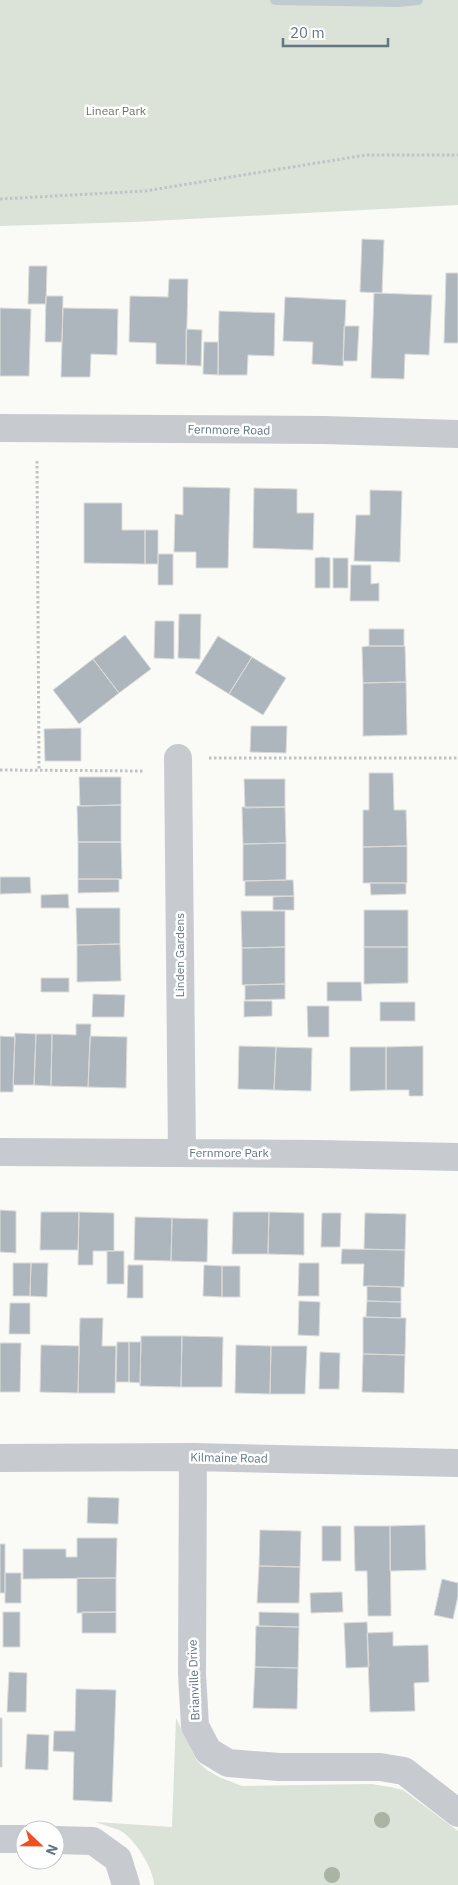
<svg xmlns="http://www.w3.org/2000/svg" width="458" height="1885" viewBox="0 0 458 1885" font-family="'IBM Plex Sans',sans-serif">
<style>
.green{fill:#dbe2d8}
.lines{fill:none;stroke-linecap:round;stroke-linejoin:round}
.stream{stroke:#becbcf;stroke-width:10}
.building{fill:#adb6bc;stroke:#dbdbd9}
.path{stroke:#c0c3c5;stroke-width:3;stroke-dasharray:2.5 2.5;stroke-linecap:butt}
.minor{stroke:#c7cbcf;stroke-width:28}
.tree{fill:#a9b4a5}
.labels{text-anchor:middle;stroke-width:5;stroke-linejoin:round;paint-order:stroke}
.park-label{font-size:12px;fill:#677b62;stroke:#fff}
.street-label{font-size:12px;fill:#637684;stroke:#fff}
</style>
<rect width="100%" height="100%" fill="#fafaf7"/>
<path class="green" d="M0,0h458v205l-325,17 -133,4z
M176,1718l21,43 10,9 12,7 23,9 129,-2 19,3 13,3 55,41v54h-304c0,-16 -20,-48 -35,-55 -8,-3 -16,-5 -23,-8l76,5z"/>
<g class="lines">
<path class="stream" d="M275,0l123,2 20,-2"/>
</g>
<path class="building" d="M362,239l22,1 -2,53 -22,-1z
M29,266h18l-1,38h-18z
M446,273h12v70h-14z
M169,279h19l-2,86 -30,-1v-21l-27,-1 1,-46 38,1z
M374,293l58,2 -3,60 -24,-1 -1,25 -33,-1z
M46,296h17l-1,46h-17z
M285,297l61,3 -3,66 -31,-2 1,-22 -30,-1z
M0,308l31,1 -2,67h-29z
M63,308l55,1 -1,46 -26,-1 -1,23h-29z
M219,311l56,2 -1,43 -26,-1 -1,20h-29z
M344,326h15l-2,35h-14z
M186,329l16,1 -1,36 -15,-1z
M204,342h14v33l-15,-1z
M183,487l47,1 -2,80h-32v-16h-22l1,-38 8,1z
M254,488l43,1v24h17l-1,37 -60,-2z
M370,490l32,1 -2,71 -46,-1 2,-46h14z
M84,503h38v27h23v34l-61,-1z
M145,530h13v34h-13z
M158,554h15v31h-15z
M322,557l8,1v30h-15v-30z
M333,558h15v30h-15z
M351,565h20v19l8,-1v18h-29z
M179,614h22l-1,45 -22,-1z
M155,621h19v38l-20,-1z
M369,629h35v17h-35z
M125,635l26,34 -32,24 -26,-34z
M218,636l34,21 -23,37 -34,-21z
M369,646h36l1,36 -43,1 -1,-36z
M252,657l34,21 -23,37 -34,-21z
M93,659l26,34 -40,31 -26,-34z
M406,682l1,53 -44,1v-53z
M251,726h36l-1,27 -36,-1z
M81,728v33h-36l-1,-32z
M369,773h24l1,37h12l1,36 -44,1v-37h6z
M79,777h42v28l-41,1z
M244,779h41v28l-40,1z
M121,805v37h-43l-1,-36z
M242,807h43l1,36 -43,1z
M78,842h43l1,37h-44z
M286,843v37l-43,1v-37z
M407,846v37h-44v-36z
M0,877h30l1,16 -31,1z
M78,879h41v13l-41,1z
M286,880h7l1,16h-49v-15z
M370,883h36v11l-35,1z
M68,894l1,14h-28v-13z
M294,896v14h-21v-13z
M76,908h44v36l-43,1z
M364,910h44v37h-44z
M241,911h44v36l-43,1z
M120,944l1,37 -44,1v-37z
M285,947v37l-43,1v-37z
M364,947h44v36l-44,1z
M41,978h28v14h-28z
M327,982h34l1,19h-35z
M285,984v15l-40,1v-15z
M93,994l32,1 -1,22h-32z
M244,1001h28v15l-28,1z
M380,1002h35v19h-35z
M307,1006h22v31h-21z
M76,1024h15l-3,63 -37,-1 1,-52 24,1z
M15,1033l21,1 -2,51h-21z
M36,1034h16l-1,52 -17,-1z
M0,1036l15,1 -2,55h-13z
M90,1036l37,1 -1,51 -38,-1z
M239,1046l37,1 -2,43 -36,-1z
M423,1046v50h-14v-6h-23v-43z
M276,1047l36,1 -1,43 -37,-1z
M350,1047h36v43l-36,1z
M0,1210l16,1v42l-16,-1z
M41,1212h38l-1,38h-38z
M79,1212l35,1v38h-21v14h-15z
M233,1212h36l-1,42h-36z
M269,1212l35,1v42l-36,-1z
M322,1213h19l-1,34h-19z
M365,1213l41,1 -1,36 -41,-1z
M135,1217l37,1 -1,43 -37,-1z
M172,1218l36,1 -1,43 -36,-1z
M342,1249l63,1 -1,37 -41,-1 1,-22h-23z
M107,1251h17v33h-17z
M13,1263h18l-1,33h-17z
M31,1263h17l-1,34 -17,-1z
M299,1263h20v33h-21z
M128,1265h15v33h-16z
M204,1265l18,1v31l-19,-1z
M222,1266h18v31h-18z
M367,1286l34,1v15l-34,-1z
M299,1301l21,1 -1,34 -21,-1z
M367,1301l34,1v16l-35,-1z
M10,1303h20v31h-21z
M363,1317l43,1 -1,37 -42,-1z
M80,1318h23l-1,28h14l-1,47h-37z
M141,1336h41l-1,51 -41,-1z
M182,1336l41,1 -1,50h-41z
M117,1342h12v40h-13z
M129,1342h12l-1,41 -11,-1z
M0,1343h21l-1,49h-20z
M41,1345l38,1 -1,47 -38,-1z
M236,1345l35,1 -1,48 -35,-1z
M271,1346h36l-2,48h-35z
M320,1352l20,1 -1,36h-20z
M363,1354l42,1 -1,38 -42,-1z
M88,1497l31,1 -1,26 -31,-1z
M425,1525l1,45 -36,1v-45z
M322,1526h19v35h-19z
M354,1526h36l1,90h-23l-1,-45h-12z
M260,1530l41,1 -1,36 -41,-1z
M77,1538h40l-1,40 -93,1v-30h43v8h11z
M0,1544h5v49h-5z
M259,1566l41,1 -1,36h-42z
M5,1573h16v30h-16z
M77,1578h39v34l-39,1z
M442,1579l16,4v13l-5,23 -19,-4z
M342,1592l1,20 -32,1 -1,-20z
M3,1612h17v35h-17z
M82,1612h34v21h-34z
M259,1612l40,1v14l-40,-1z
M367,1622l2,45 -23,1 -2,-45z
M256,1626l43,1 -1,41 -43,-1z
M393,1632v14l35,-1 1,37 -15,1 1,28 -45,1 -3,-79z
M255,1667l43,1 -1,41 -44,-1z
M9,1672l18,1 -1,39h-19z
M76,1689l40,1 -4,112 -39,-2 1,-48 -21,-1 1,-20h21z
M0,1718h2v49h-2z
M27,1734l22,1 -1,35 -23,-1z"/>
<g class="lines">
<path class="path" d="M0,199l145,-8 221,-36h92
M37,461l2,309
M209,758h249
M0,770l145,1"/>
<path class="minor" d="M0,428l324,2 134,4
M178,758l4,395
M0,1152l319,2 139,3
M193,1457l-1,217 3,52 13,25 20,12 51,4h101l24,4 54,42
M0,1458l193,-1 265,6
M0,1839h25
M55,1840l38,1 25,18 8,26"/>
</g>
<g class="tree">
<circle cx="382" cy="1820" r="8"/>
<circle cx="332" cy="1875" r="8"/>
</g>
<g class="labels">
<g class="park-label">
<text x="116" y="115">Linear Park</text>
</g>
<g class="street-label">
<text transform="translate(229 430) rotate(1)" y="4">Fernmore Road</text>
<text transform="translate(180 955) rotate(-90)" y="4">Linden Gardens</text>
<text x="229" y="1157">Fernmore Park</text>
<text transform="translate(229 1458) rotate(1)" y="4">Kilmaine Road</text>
<text transform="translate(194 1680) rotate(-92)" y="4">Brianville Drive</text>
</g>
</g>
<g transform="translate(40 1845) rotate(112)"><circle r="24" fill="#ffffff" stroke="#c1c8ce"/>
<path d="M0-4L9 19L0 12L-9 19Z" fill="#ef5022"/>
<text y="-8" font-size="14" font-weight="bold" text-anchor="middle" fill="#637684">N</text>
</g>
<path d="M283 38v8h105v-8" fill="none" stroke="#637684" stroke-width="2.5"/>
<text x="290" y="38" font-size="15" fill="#637684" stroke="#ffffff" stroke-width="4" paint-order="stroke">20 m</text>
</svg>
